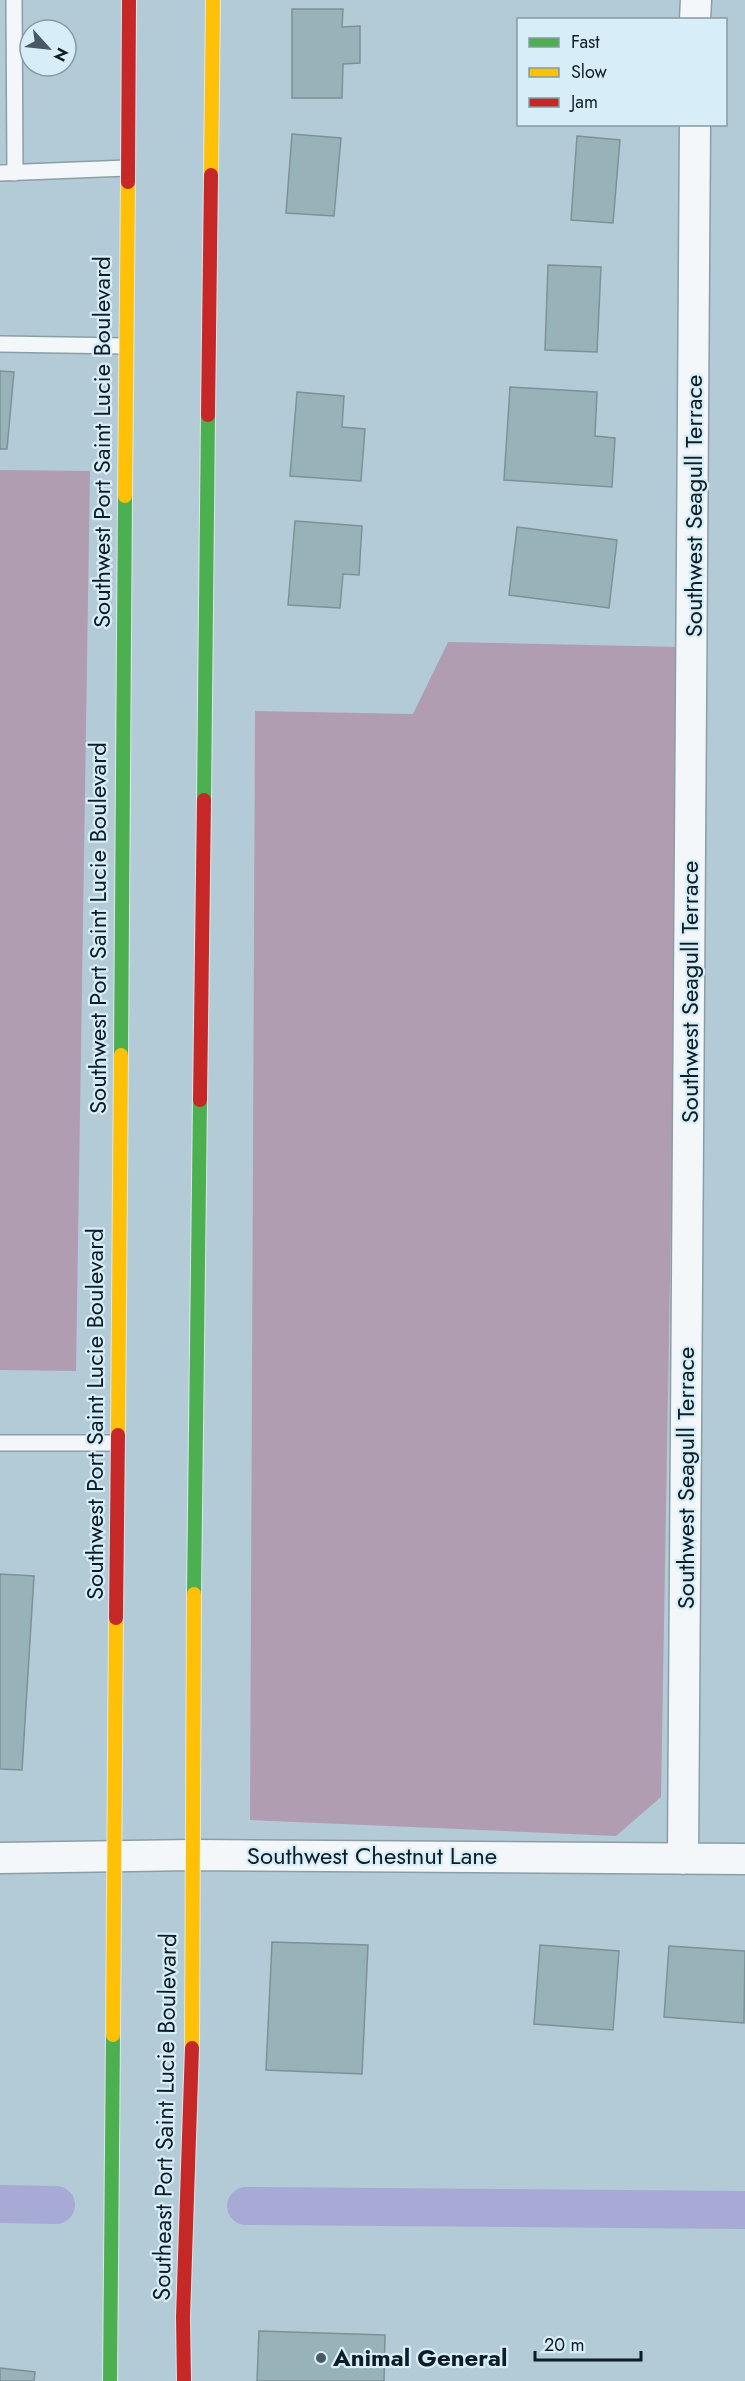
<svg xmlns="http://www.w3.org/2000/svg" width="745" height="2381" viewBox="0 0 745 2381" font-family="Jost,sans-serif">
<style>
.forest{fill:#b19db1}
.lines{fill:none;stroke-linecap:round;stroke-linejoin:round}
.canal{stroke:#a6aad5;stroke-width:38}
.building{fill:#98b2b9;stroke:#7d9197;stroke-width:1.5}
.lane-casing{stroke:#8b9ea6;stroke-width:18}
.street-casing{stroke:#8b9ea6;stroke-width:33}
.fast-casing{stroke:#dde8ed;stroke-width:16}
.slow-casing{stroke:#dde8ed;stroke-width:16}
.jam-casing{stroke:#dde8ed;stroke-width:16}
.lane{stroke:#f4f7f9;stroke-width:15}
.street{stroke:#f4f7f9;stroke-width:30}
.fast{stroke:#4caf50;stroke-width:14}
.slow{stroke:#ffc107;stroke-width:14}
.jam{stroke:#c62828;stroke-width:14}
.poi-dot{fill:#475a63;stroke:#d7edf7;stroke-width:2}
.labels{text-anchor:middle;stroke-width:4.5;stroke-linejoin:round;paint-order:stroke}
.street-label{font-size:24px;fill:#0d1d25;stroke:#d7edf7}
.poi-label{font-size:24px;font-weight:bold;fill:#0d1d25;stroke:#d7edf7;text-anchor:start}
</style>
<rect width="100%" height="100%" fill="#b3cbd6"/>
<path class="forest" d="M0,470l90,1 -14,900 -76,-1z
M448,642l233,5 -20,1150 -45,39 -366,-16 5,-1109 158,3z"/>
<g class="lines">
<path class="canal" d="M0,2204l56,1
M246,2206l499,4"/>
</g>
<path class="building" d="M292,9h51l-1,18 18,-1v37l-17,1 -1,34h-50z
M292,134l49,4 -7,78 -48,-3z
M577,136l43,4 -7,83 -42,-3z
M548,265l53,2 -4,85 -52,-2z
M0,371l14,1 -7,77h-7z
M510,387l87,5 -2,44 20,2 -3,49 -108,-7z
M297,392l47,4 -2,31 23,2 -4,52 -71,-5z
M295,521l67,5 -3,49 -16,-1 -3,34 -52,-3z
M517,527l100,13 -8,68 -100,-13z
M0,1574l34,2 -12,194 -22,-1z
M272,1942l96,3 -6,129 -96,-4z
M540,1945l79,6 -6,79 -79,-6z
M669,1946l76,5 -1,72 -80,-6z
M259,2331l126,4 -1,46h-127z
M0,2368l35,4 -1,9h-34z"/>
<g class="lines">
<defs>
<path id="lane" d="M14,0l1,173
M0,173l127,-5
M0,344l125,2
M0,1443h117"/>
<path id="street" d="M695,20l1,-20
M0,1858l193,-3 552,4
M683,1859l12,-1735"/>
<path id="fast" d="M204,800l4,-385
M121,1055l4,-559
M194,1594l6,-494
M110,2381l3,-346"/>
<path id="slow" d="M211,175l2,-175
M125,496l3,-314
M118,1435l3,-380
M113,2035l3,-417
M192,2048l2,-454"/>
<path id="jam" d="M128,182l1,-182
M208,415l3,-240
M200,1100l4,-300
M116,1618l2,-183
M184,2381l-1,-64 9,-269"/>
</defs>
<use href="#lane" class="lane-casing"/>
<use href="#street" class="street-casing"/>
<use href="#fast" class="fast-casing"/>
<use href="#slow" class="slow-casing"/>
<use href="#jam" class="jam-casing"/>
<use href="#lane" class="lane"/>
<use href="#street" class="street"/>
<use href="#fast" class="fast"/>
<use href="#slow" class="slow"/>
<use href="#jam" class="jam"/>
</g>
<circle class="poi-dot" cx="321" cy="2358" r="6"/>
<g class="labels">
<g class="street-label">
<text transform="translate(102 442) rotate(-90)" y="8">Southwest Port Saint Lucie Boulevard</text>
<text transform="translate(694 506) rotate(-90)" y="8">Southwest Seagull Terrace</text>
<text transform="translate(98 928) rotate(-90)" y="8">Southwest Port Saint Lucie Boulevard</text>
<text transform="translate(690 992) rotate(-90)" y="8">Southwest Seagull Terrace</text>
<text transform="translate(95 1414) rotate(-90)" y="8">Southwest Port Saint Lucie Boulevard</text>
<text transform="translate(686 1478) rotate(-90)" y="8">Southwest Seagull Terrace</text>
<text x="372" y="1864">Southwest Chestnut Lane</text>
<text transform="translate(165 2117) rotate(-89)" y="8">Southeast Port Saint Lucie Boulevard</text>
</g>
<g class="poi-label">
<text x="333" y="2366">Animal General</text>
</g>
</g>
<rect x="517" y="18" width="210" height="108" fill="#d7edf7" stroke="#869aa3" stroke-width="1.5"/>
<rect x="529" y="38" width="30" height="9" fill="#4caf50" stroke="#869aa3" stroke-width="1.5"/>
<text x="571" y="48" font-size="18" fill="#0d1d25">Fast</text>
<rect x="529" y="68" width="30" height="9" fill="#ffc107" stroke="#869aa3" stroke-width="1.5"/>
<text x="571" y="78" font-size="18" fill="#0d1d25">Slow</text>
<rect x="529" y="98" width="30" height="9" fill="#c62828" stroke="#869aa3" stroke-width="1.5"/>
<text x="571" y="108" font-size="18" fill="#0d1d25">Jam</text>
<g transform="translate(48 48) rotate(117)"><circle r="28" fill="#d7edf7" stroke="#869aa3" stroke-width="1.5"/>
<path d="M0-4.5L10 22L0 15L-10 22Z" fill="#475a63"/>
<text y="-9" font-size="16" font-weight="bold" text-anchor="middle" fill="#0d1d25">N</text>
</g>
<path d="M535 2351v9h106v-9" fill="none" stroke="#0d1d25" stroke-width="3"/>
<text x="544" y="2351" font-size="18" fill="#0d1d25" stroke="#d7edf7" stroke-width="4.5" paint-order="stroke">20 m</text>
</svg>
